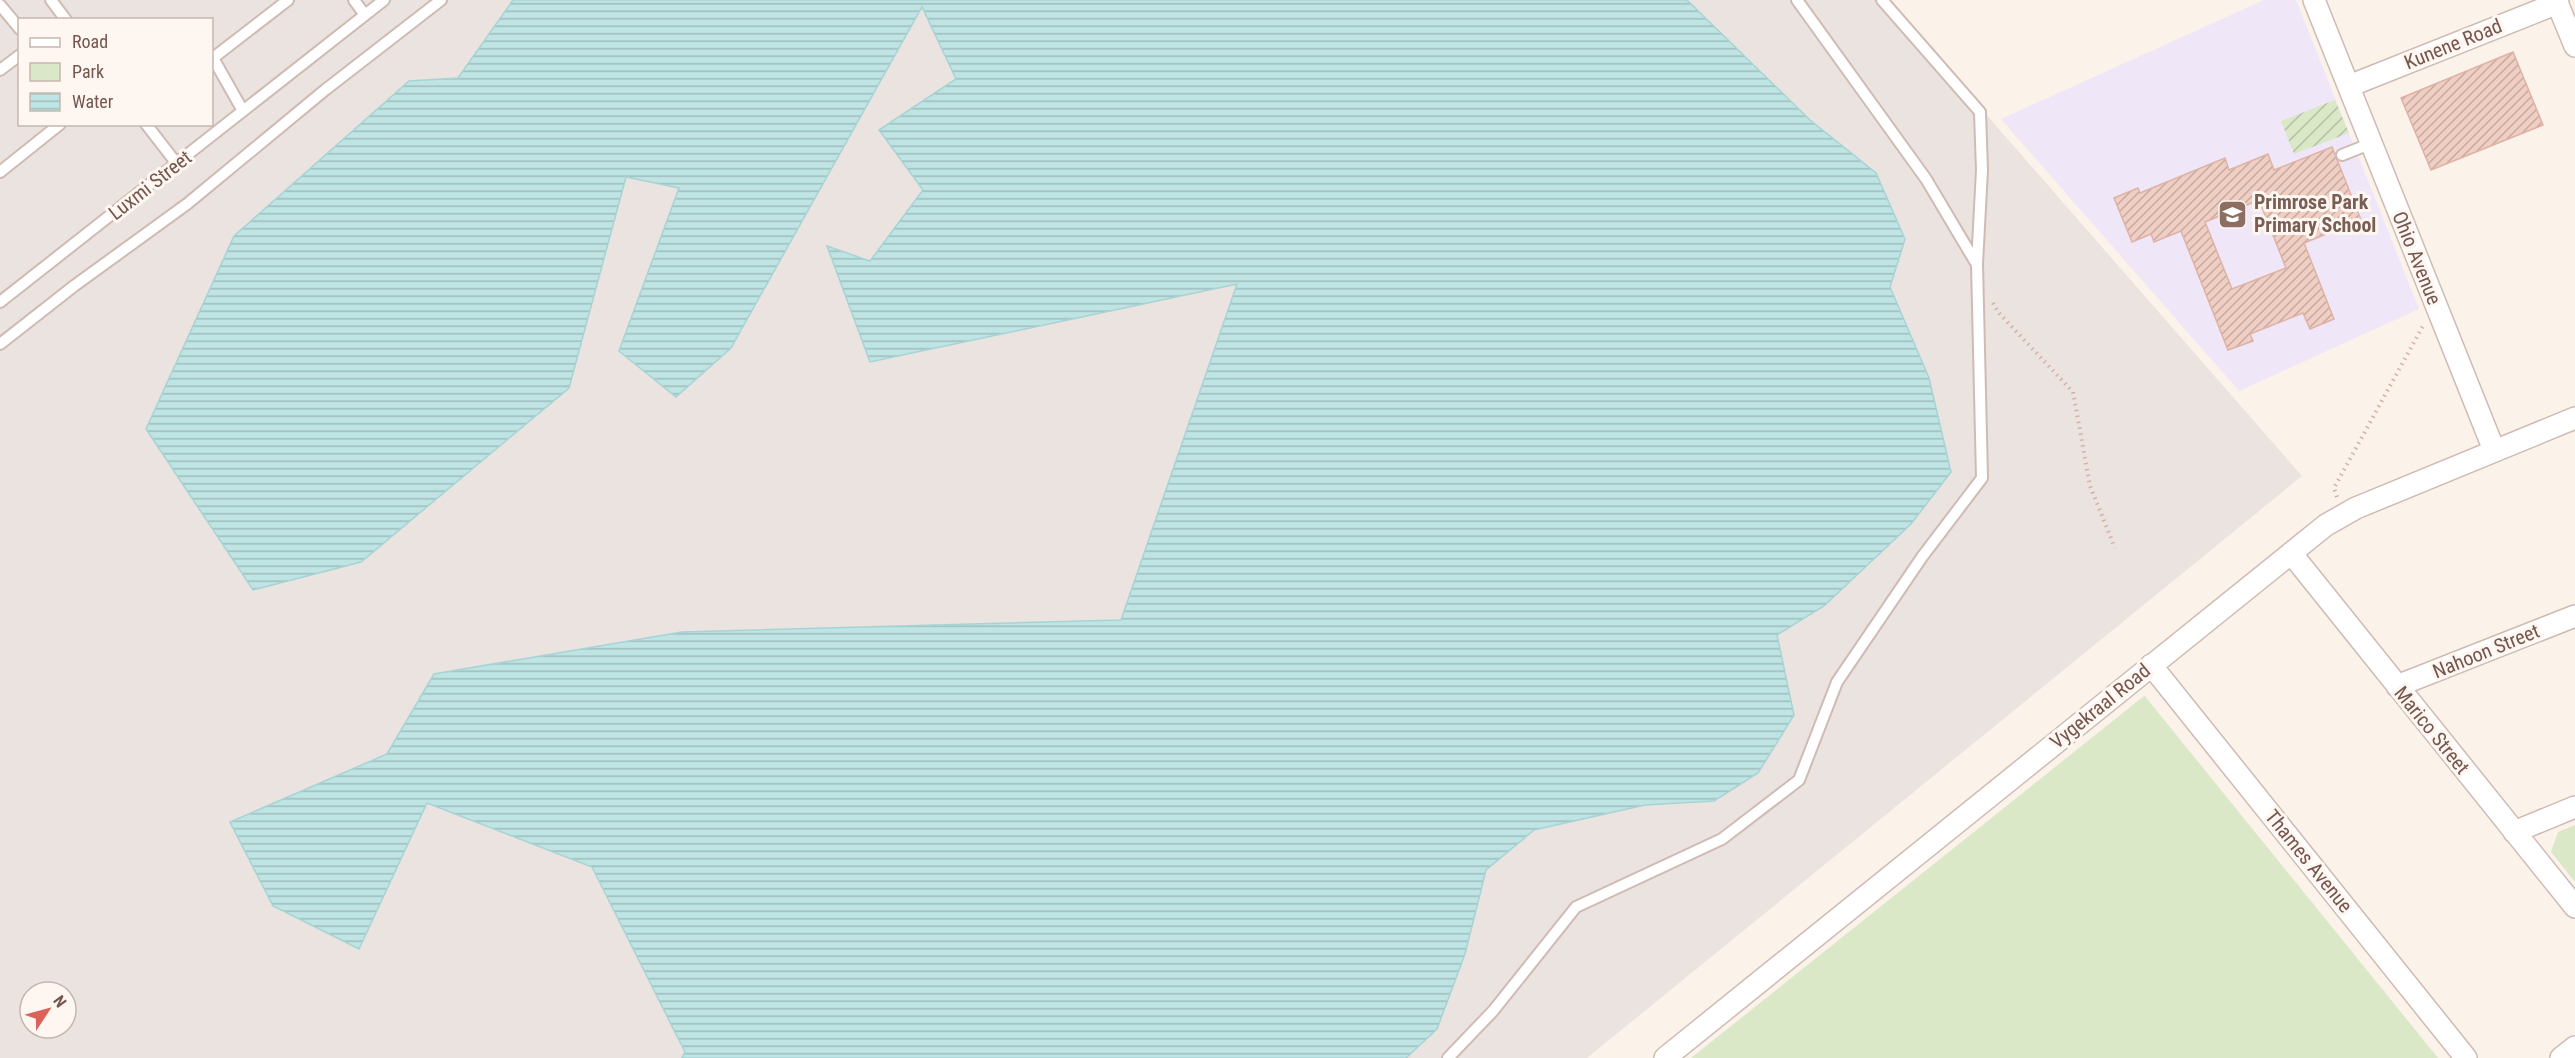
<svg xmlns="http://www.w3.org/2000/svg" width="2575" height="1058" viewBox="0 0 2575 1058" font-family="'Roboto Condensed',sans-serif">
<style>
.industrial{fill:#eae3df;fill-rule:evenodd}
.education{fill:#efe6f8}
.park{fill:#dae8c8}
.garden{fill:url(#garden-furrows)}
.water{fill:url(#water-rules);stroke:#a6d4d5;stroke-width:1.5}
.building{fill:url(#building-hatch);stroke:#e0b2a5;stroke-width:1.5;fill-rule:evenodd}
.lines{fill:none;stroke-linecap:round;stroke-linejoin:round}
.lane-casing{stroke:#cfbbb3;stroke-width:14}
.street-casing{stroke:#cfbbb3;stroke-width:24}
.path{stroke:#d4b1a6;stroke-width:4;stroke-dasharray:1.5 4.5;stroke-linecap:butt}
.lane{stroke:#fff;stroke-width:10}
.street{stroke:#fff;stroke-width:21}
.labels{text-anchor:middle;stroke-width:6;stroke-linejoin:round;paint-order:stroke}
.street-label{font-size:20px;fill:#74564f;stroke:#fef6f0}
.education-label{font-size:20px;font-weight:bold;fill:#785e54;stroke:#fef6f0;text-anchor:start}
</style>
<defs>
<pattern id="garden-furrows" width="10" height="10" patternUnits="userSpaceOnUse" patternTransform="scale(1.5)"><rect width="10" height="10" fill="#dae8c8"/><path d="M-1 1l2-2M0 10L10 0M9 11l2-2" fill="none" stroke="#b5bfa5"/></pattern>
<pattern id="water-rules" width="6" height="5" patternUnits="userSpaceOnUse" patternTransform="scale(1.5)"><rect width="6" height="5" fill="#bfe4e4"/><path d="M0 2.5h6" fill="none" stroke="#a0bcbb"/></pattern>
<pattern id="building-hatch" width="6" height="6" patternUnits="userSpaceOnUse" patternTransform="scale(1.5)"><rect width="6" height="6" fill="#efcec3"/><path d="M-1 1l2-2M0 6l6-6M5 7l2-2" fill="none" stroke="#c6aaa1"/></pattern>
</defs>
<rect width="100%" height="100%" fill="#fbf2ea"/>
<path class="industrial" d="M0,0h1886l416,476 -715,582h-1587zM20,20h192v104h-192zM30,992h36v36h-36z"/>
<path class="education" d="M2264,0h32l123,309 -180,82 -238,-272z"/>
<path class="park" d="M2144,695l294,363h-747l453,-362z
M2575,825v57l-24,-30 7,-20z"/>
<path class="garden" d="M2335,100l14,33 -55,21 -13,-33z"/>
<path class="water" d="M513,0h1174l123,120 66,53 29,66 -15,48 39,91 22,94 -40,52 -87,82 -47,29 17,80 -36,58 -44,28 -69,4 -111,25 -48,40 -21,84 -28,75 -31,29h-724l3,-6 -93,-185 -165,-64 -68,146 -86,-43 -43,-84 157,-68 47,-80 248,-42 439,-12 116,-336 -367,78 -43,-116 43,15 53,-71 -44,-60 77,-51 -34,-72 -191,341 -55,49 -57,-46 60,-163 -53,-11 -57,211 -208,174 -108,28 -107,-161 88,-193 175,-155 49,-3z"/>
<path class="building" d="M2513,52l30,73 -112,45 -30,-72z
M2332,147l29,73 -57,23 30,76 -24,10 -7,-16 -53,21 3,7 -25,9 -47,-119 -27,11 -3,-8 -19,8 -18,-44 24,-10 2,5 85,-35 4,12 39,-16 6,16zM2259,200l27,68 -54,21 -27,-67z"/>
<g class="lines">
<defs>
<path id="lane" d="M51,0l15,20
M354,0l11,15
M1797,0l129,179 50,84
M0,5l20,24
M0,70l20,-15
M243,111l-30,-53 75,-58
M146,124l31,40
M2342,155l30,-12
M0,172l60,-48
M0,302l384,-302
M0,344l74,-58 113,-82 138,-114 116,-90
M1448,1058l45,-47 83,-104 146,-68 77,-59 38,-98 85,-125 60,-79 -5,-214 5,-94 -2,-58 -98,-112"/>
<path id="street" d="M2314,0l180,450
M2556,0l19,46
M2349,86l209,-83
M2291,553l284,354
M2151,665l315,393
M2397,686l178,-70
M2514,832l61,-25
M1665,1058l661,-533 30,-17 219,-90
M2561,1058l14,-11"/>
</defs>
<use href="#lane" class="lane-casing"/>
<use href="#street" class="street-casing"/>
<path class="path" d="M1993,303l5,9 75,80 17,94 25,62
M2337,497l-3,-9 90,-164"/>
<use href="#lane" class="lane"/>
<use href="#street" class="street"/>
</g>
<defs>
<symbol id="school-square" viewBox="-11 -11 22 22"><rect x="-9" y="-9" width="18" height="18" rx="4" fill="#8d6e63" stroke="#fef6f0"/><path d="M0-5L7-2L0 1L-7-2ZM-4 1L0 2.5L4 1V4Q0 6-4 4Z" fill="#fff"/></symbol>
</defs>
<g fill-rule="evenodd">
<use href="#school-square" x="2216" y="198" width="33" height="33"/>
</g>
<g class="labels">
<g class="street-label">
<text transform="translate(2453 44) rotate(-22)" y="7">Kunene Road</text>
<text transform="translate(150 185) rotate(-38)" y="7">Luxmi Street</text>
<text transform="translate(2417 258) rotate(68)" y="7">Ohio Avenue</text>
<text transform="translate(2486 651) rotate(-22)" y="7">Nahoon Street</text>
<text transform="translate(2100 706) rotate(-39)" y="7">Vygekraal Road</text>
<text transform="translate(2432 730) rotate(51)" y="7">Marico Street</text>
<text transform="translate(2309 861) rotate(51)" y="7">Thames Avenue</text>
</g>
<g class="education-label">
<text x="2254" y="209">Primrose Park<tspan x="2254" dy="23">Primary School</tspan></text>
</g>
</g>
<rect x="18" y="18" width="195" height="108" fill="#fef6f0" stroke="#c7b6b0" stroke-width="1.5"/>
<rect x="30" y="38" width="30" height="9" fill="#ffffff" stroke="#c7b6b0" stroke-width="1.5"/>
<text x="72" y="48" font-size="18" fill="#74564f">Road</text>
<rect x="30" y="63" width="30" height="18" fill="#dae8c8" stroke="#c7b6b0" stroke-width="1.5"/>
<text x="72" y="78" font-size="18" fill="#74564f">Park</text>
<rect x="30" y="93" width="30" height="18" fill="url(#water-rules)" stroke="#c7b6b0" stroke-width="1.5"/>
<text x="72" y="108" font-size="18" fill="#74564f">Water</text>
<g transform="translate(48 1010) rotate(54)"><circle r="28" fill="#fef6f0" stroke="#c7b6b0" stroke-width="1.5"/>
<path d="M0-4.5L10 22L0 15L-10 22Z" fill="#db6258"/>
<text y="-9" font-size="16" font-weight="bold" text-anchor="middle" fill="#74564f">N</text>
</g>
</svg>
